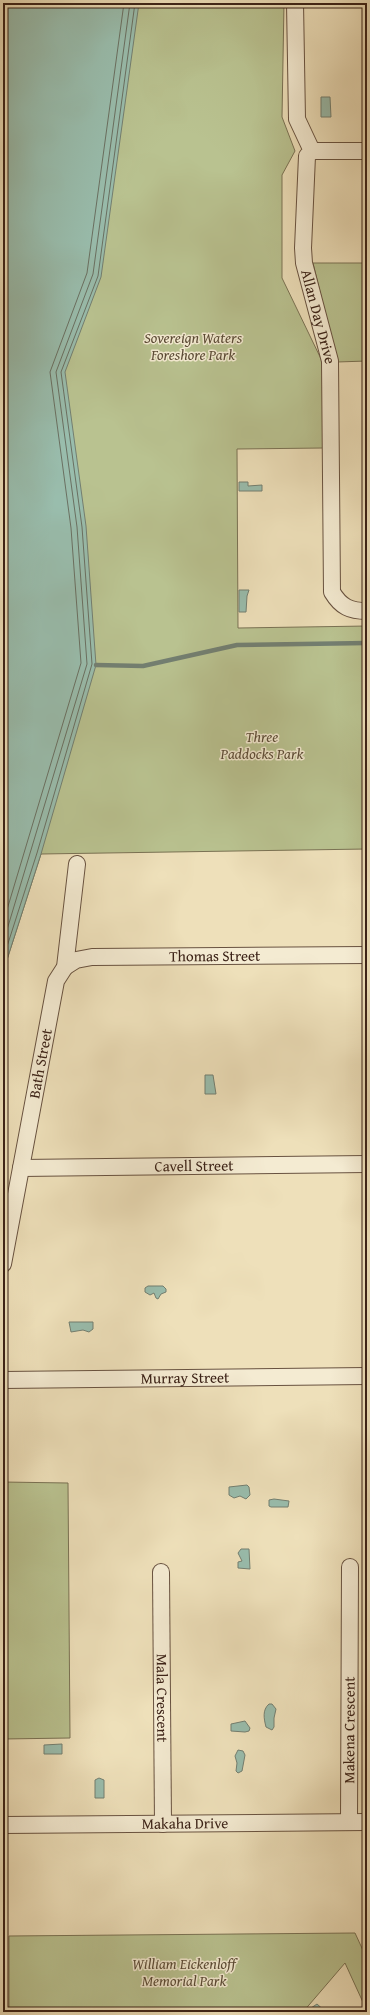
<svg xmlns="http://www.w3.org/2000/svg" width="370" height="2015" viewBox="0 0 370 2015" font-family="'Gentium Book Plus',serif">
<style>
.green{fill:#b9c290;stroke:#7a7254}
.water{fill:#99bdad;stroke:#737f71}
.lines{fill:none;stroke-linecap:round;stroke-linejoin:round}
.shore{stroke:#6a7062;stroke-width:1}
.stream{stroke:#737f71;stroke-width:4.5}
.minor-casing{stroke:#685240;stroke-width:18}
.minor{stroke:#f4ebd2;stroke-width:16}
.labels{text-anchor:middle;stroke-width:3;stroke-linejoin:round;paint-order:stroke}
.street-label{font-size:15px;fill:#3b2217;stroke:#f4ebd2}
.park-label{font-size:15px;font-style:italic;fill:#5a4a35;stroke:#f4ebd2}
</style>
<rect width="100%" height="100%" fill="#eee0ba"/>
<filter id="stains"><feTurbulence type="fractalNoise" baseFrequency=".005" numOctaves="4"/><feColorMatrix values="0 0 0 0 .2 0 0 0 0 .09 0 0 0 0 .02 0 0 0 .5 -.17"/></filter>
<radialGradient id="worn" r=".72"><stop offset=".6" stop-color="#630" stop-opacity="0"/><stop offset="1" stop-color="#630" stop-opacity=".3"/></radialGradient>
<path class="green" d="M3,3h281l-2,114 13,34 -13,24v103l41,85v85l-86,1 1,179 129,-2v223l-326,5 -38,118z
M313,263h54v98l-30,1z
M3,1482l65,1 2,255 -67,1z
M355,1933l12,26v52l-22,-48 -42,49h-294v-76z"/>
<path class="water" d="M3,3h136l-38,274 -36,95 21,154 10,139 -55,189 -38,118z
M321,97h9l1,20h-10z
M239,482h9v4l14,-1v6h-23z
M239,590h10l-2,6 -1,16h-7z
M205,1075h8l3,19h-11z
M148,1286h15l3,3v3l-5,2 -3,5 -2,-1 -2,-5 -4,2 -5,-3v-4z
M69,1322h24v7l-4,3 -6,-2 -12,2z
M247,1485l2,2 1,8 -4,4 -6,-3 -6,2 -5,-3v-8z
M274,1499l15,2 -1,6h-17l-2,-1v-6z
M241,1549h8l1,20 -12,-1v-6l4,-1 -4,-8z
M269,1704h3l4,5 -2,9v9l-2,3 -6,-3c-2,-8 -4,-17 3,-23z
M245,1721l5,7 -1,3 -4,1 -14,-1v-7z
M62,1744v10h-18v-9z
M238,1750l5,1 2,4 -3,16 -4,2 -2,-2 1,-8 -2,-7z
M99,1778l5,2v18h-9v-18z
M317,2004l9,8 -14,-1 -1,-3z"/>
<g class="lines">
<path class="shore" d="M3,923l78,-260 -10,-135 -21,-156 37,-99 37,-270
M3,943l84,-279 -10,-137 -21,-155 37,-98 37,-271
M3,959l34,-106 55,-189 -10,-137 -21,-155 37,-96 37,-273"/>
<path class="stream" d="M96,665l47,1 94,-21 130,-2"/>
<defs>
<g id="minor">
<path id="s1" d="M295,3l2,116 15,32 -5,5 -4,92 1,15 26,98 2,231c9,15 18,19 35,19"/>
<path d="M312,151h55"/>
<path id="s2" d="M65,967l11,-7 16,-3 275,-2"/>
<path id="s3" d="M21,1168l346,-4"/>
<path id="s4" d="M3,1264l53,-283 9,-14 12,-103"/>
<path id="s5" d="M3,1380l364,-4"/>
<path id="s6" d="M161,1572l2,252"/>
<path id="s7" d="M349,1821l1,-254"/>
<path id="s8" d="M3,1825l364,-3"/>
</g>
</defs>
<use href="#minor" class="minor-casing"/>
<use href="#minor" class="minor"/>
</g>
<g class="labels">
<g class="street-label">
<text dy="5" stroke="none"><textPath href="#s1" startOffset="321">Allan Day Drive</textPath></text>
<text dy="5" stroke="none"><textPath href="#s2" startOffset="152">Thomas Street</textPath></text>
<text dy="5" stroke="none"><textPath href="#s4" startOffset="204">Bath Street</textPath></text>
<text dy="5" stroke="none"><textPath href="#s3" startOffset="173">Cavell Street</textPath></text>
<text dy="5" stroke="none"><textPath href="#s5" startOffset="182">Murray Street</textPath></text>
<text dy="5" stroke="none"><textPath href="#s6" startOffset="126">Mala Crescent</textPath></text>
<text dy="5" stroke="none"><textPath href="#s7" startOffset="91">Makena Crescent</textPath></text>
<text dy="5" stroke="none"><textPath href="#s8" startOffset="182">Makaha Drive</textPath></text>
</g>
<g class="park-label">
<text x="193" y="343">Sovereign Waters<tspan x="193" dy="17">Foreshore Park</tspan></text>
<text x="262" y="742">Three<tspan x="262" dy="17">Paddocks Park</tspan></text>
<text x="184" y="1969">William Eickenloff<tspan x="184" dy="17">Memorial Park</tspan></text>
</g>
</g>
<rect width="370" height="2015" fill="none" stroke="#eee0ba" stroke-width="16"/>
<rect x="4" y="4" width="362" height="2007" fill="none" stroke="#3b2217" stroke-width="2"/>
<rect x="8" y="8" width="354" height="1999" fill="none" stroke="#3b2217"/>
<rect width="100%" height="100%" filter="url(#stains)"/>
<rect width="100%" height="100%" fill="url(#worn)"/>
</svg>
